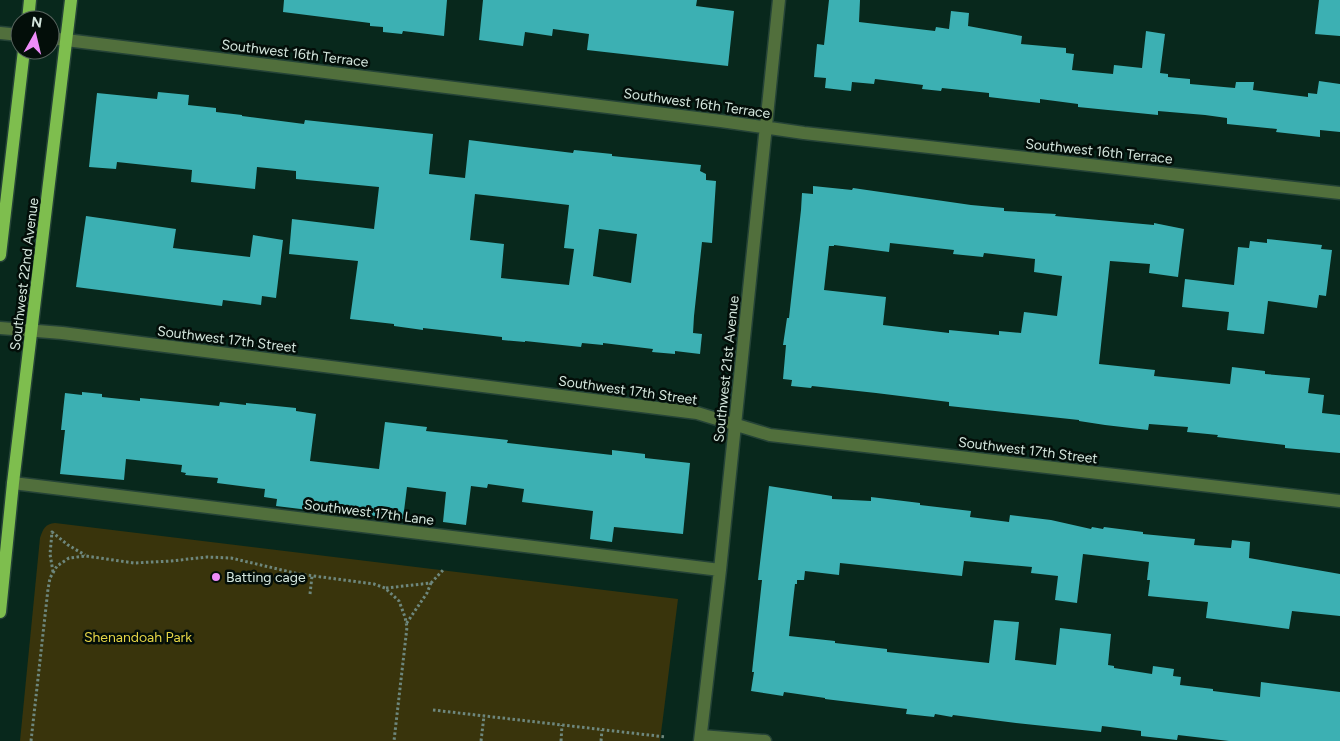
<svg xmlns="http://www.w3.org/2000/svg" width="1340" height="741" viewBox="0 0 1340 741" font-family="Figtree,sans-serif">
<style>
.green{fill:#39340c}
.building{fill:#3cb0b3;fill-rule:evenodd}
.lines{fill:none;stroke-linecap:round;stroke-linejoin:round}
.minor-casing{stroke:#254337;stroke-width:15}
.major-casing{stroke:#254337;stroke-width:15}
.path{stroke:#6e877d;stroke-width:3;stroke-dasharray:2.5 2.5;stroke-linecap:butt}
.minor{stroke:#516f3c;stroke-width:12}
.major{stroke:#7ebe4e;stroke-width:12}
.poi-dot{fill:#ee8cf9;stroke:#030e09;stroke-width:2}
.labels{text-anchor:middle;stroke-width:5;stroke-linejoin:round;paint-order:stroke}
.street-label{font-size:14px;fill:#d4e6dd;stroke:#030e09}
.poi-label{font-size:14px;fill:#d4e6dd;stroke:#030e09;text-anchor:start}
.park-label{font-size:14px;fill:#e5d446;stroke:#030e09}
</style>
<rect width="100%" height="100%" fill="#08281c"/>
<path class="green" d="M55,523l623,76 -18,142h-640l20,-203c3,-9 5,-14 15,-15z"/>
<path class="building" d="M284,0h163l-3,36 -41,-5 -1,3 -19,-2v-5l-13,-1v-3l-87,-11z
M483,0h214l-1,6 38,5 -6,55 -141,-16 2,-16 -36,-5 -1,7 -27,-4 -2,14 -44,-6z
M829,0h31l-1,22 76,9 1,-4 13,2 2,-18 18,2 -1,13 54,10 -1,8 45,4v5l8,1 -2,16 41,4 1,-9 28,3 4,-37 19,3 -5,39 8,1v3l22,2v5l45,4 1,-6h18l-1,8 55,7v-4l9,1 2,-13 21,3v48l-20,-2v7l-44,-5 1,-3 -50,-5v-6l-22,-3 -47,-4v4l-80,-8v-3l-38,-5v4l-51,-6v-4l-47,-5 -1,3 -19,-2 1,-4 -48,-6 -1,5 -22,-2 -1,9 -26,-3 1,-10 -12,-1 3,-33 7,1z
M1319,0h21v36l-25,-2z
M158,92l31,3 -1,10 28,3v4l26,3v1l62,8 1,-4 128,14 -4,40 36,4 4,-38 104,13 1,-3 38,4v2l89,9 -1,6 6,3v6l10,1 -4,62 -10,-1 -8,74 -1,17 9,1 -2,20 -25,-3v3l-23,-2 1,-3 -50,-6v2l-21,-2 -1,4 -56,-6v1l-23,-2v-3l-79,-9v2l-29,-4v-2l-44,-5 8,-58 -69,-7 3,-35 82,10 5,-42 -83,-8v-8l-39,-4 -2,22 -64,-7 1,-12 -75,-8 -1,7 -27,-2 8,-74 60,6zM475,194l94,11 -5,43 10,1 -5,36 -68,-7 3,-34 -34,-4zM599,229l38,5 -6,49 -38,-7z
M813,186l39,4 1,-2 118,17 33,3v3l52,3 -1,2 99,9v-2l30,6 -6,48 -29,-4 1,-9 -40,-3 -11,103 56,6 -1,6 76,8 2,-17 33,4v3l45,4 -2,15 16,2 -2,18 18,2v38l-55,-5v-3l-68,-8 1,-2 -31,-3 1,-5 -39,-3 -1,6 -43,-5 -26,-4v-1l-130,-14v-4l-73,-9 -64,-7 -1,2 -20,-2 1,-6 -9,-1 3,-34h-3l4,-27h2l12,-108 1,-17 11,1zM890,243l64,7 -1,4 30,3 1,-4 51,6 -1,13 28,4 -5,40 -33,-4 -3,21 -22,-2v4l-50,-5v3l-66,-8 3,-28 -62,-7 5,-44h5v-1l55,7z
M86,216l90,13 -3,19 77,9 3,-22 30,5 -7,58 -14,-2 -1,9 -38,-5 -1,6 -146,-19z
M1267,239l55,6 -1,4 11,1 -6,46 -7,-1 -2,13 -49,-7 -4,33 -37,-4 2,-18 -47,-5 3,-28 49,6 4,-38 11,1 1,-7 17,2z
M82,392l20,2v3l38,4v-3l79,8 1,-4 26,3v-2l50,5v3l20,3 -6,47 69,8 6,-47 42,5 -1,4 82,9 -1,3 105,12v-5l33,4v4l45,5 -7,71 -69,-7 -2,15 -22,-3 3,-28 -71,-9 2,-13 -36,-5 -1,4 -16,-2 -5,39 -23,-3 3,-30 -39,-5 -4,32 -37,-4v2l-90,-11 1,-7 -13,-2 1,-8 -48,-6 1,-5 -33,-3 1,-2 -5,-1 1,-7 -56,-6 -2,21 -64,-6 5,-44h-4l4,-37 17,2z
M769,486l63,10v3l39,2v-4l49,6v2l51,6 -1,6 39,5 1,-7 41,5 40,9 1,-2 11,2 1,-2 39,5v2l52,5 -1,6 37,3 1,-8 18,2 -1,16 91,16v42l-48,-5 -3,18 -83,-11 2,-16 -60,-6 2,-16h-3l2,-18 -66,-8 -6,49 -22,-3 3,-24 -27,-3 1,-6 -68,-6 -2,15 -122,-13 -1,12 -34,-4 -1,9h-7v4h-2l-6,52 46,5v2l52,6v3l102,11 5,-43 25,2 -4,38 41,5 4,-37 51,6 -3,31 6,1v2l38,6 1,-8 21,3 -1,7 8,1 -1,8 33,4v2l47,6 1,-15 79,10v49h-111l-51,-6 -1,5 -36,-4v-5l-39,-5 -1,6 -85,-9 -63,-8 -1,2 -17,-3 -1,3 -28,-3 1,-5 -82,-10v-1l-41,-6 -1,4 -32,-5 3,-19h-2l10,-92h-4z"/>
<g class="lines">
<defs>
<path id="minor" d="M0,33l20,2
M50,38l671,83 83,12 536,60
M0,328l62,5 635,80 73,22 570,66
M13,483l707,87
M701,736l64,5
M700,741l20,-171 59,-570"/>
<path id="major" d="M28,20l2,-20
M0,255l24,-205
M0,612l13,-129 58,-483"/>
</defs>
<use href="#minor" class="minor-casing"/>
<use href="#major" class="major-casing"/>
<path class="path" d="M53,572l-3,-18 2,-22 16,13 17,10
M431,583l13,-14
M386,588l45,-5 -4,10 -21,31
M310,594l2,-18
M433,710l233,27
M31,741l17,-152 2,-11 7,-12 12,-8 17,-2 48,7 37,-2 36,-4 24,1 68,16 75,10 11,4 14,13 6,16 2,10 -13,114
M481,741l3,-25
M561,741l1,-16
M601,741l1,-11"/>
<use href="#minor" class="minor"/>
<use href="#major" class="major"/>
</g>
<circle class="poi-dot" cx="216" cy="577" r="5"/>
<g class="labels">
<g class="street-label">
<text transform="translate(295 53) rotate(7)" y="5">Southwest 16th Terrace</text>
<text transform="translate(697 103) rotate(8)" y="5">Southwest 16th Terrace</text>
<text transform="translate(1099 151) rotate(6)" y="5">Southwest 16th Terrace</text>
<text transform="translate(24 274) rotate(-83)" y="5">Southwest 22nd Avenue</text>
<text transform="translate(227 339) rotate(7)" y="5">Southwest 17th Street</text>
<text transform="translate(726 369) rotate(-84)" y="5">Southwest 21st Avenue</text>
<text transform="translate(628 390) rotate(8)" y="5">Southwest 17th Street</text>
<text transform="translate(1028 450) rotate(7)" y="5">Southwest 17th Street</text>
<text transform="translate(369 512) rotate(7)" y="5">Southwest 17th Lane</text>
</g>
<g class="poi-label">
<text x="226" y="582">Batting cage</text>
</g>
<g class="park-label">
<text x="138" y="642">Shenandoah Park</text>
</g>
</g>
<g transform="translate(35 35) rotate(8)"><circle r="24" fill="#030e09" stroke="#57645e"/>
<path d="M0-4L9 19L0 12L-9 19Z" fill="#ee8cf9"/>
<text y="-8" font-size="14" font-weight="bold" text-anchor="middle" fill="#d4e6dd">N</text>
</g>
</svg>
